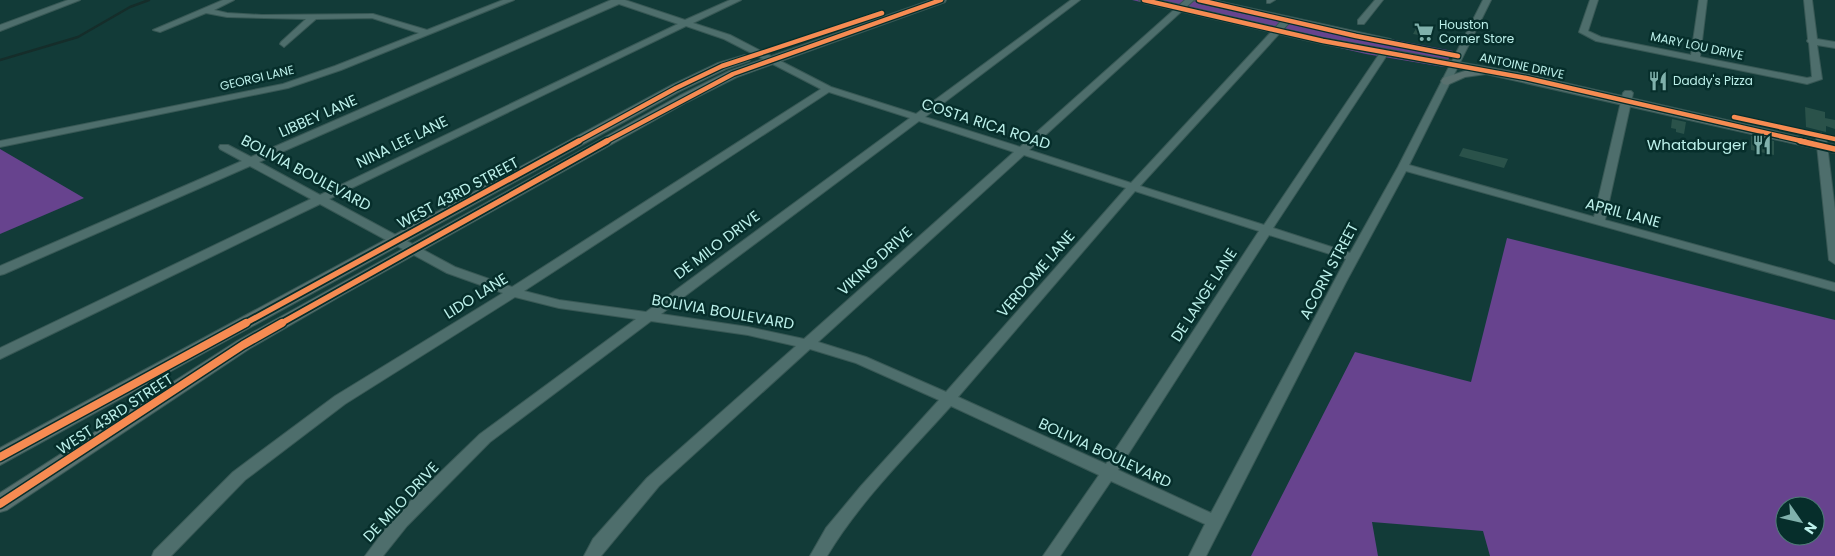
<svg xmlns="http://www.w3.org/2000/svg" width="1835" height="556" viewBox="0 0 1835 556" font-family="Poppins,sans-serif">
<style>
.green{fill:#67438e;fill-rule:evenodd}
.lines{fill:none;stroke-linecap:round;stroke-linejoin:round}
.stream{stroke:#152d2a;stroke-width:2.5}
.building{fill:#2a524a}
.minor-casing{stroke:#385855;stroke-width:2}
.major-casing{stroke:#385855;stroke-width:2}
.minor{fill:#4e6e6c;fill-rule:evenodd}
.major{fill:#59716f;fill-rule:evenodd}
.cycleway-far2-casing{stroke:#062e2b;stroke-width:7}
.cycleway-far1-casing{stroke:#062e2b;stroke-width:9}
.cycleway-casing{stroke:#062e2b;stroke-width:11}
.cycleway-far2{stroke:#f68b52;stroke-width:4.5}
.cycleway-far1{stroke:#f68b52;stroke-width:5.5}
.cycleway{stroke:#f68b52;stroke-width:8}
.labels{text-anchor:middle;stroke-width:5;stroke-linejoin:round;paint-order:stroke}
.far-poi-label{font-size:12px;fill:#bcf0ea;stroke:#062e2b;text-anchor:start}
.far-street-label{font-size:12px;fill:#bcf0ea;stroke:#062e2b}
.street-label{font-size:15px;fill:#bcf0ea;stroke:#062e2b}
.poi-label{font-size:15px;fill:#bcf0ea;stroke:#062e2b;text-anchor:end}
</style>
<rect width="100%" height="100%" fill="#123b38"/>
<path class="green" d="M1132,0h79l137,31 105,20 -9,16 -78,-13z
M0,149l84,49 -84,36z
M1507,238l328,82v236h-345l-7,-25 -111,-9 6,34h-127l104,-204 116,30zM1785,506h30v30h-30z"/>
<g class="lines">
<path class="stream" d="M0,60l78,-23 52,-30 19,-7"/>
</g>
<path class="building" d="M1418,25l12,2 -5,9 -12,-2z
M1805,107l20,5v6l10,2v9l-9,-3v6l-20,-5z
M1672,119l14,3 -2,12 -8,-2v-3l-5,-1z
M1751,136l23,5v14l-23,-5z
M1463,148l45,11 -4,9 -45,-12z"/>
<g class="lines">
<defs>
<path id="minor" d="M68,0h12l-80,31v-6z
M223,0h11l-20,10 13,3 35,2 111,-1 54,16 76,-30h11l-173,70 -53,18 -288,59v-6l283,-57 52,-18 84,-33 -47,-15 -56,1 -32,28 -4,-3 1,-2 25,-23 -79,-2 -21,-4 -46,19 -7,-2z
M611,0h14l60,20 45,-20h11l-48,23 37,12 101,52 85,27 155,-114h9l-155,117 95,30 165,-147h9l-165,150 102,33 153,-165h6v4l-150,164 124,39 118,-175h6l1,2 -116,176 77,25 48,-86 85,-167h8l-82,165 185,52 29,-124 2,-2h6l2,2 -28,127 230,63v8l-429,-120 -60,111 -140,274h-17l16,-32 -94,-43 -51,75h-17l56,-81 -148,-69c-43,48 -91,95 -124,150h-17l16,-28 35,-42 78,-86 -83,-37 -46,-14 -151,137 -58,70h-17l9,-17 54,-61 149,-132 -48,-11 -97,-14 -161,121 -83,84 -24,30h-18l30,-40 85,-82 156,-115 -77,-11 -44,-11 -170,107 -100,76 -74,76h-19l2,-5 79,-79 102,-76 168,-103 -56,-20 -127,-69 -320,155v-11l311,-149 -61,-33 -246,108 -4,1v-9l242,-105 -22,-12 -1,-2 1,-2h8l23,12zM619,4l59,20 -358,171 -61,-33zM686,26l38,13 97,50 -309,198 -57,-20 -126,-68zM829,92l81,26 -264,194 -87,-12 -35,-9zM919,121l95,31 -210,187 -56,-12 -87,-13zM1024,155l102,33 -180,204 -80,-35 -48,-15zM1135,191l124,40 -153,233 -148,-67zM1269,235l77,24 -135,254 -93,-43z
M1267,0h8l-5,3h-3z
M1375,0h8l-19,24h-6v-4z
M1590,0h8l-10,31 13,6 90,18 8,-55h8l-7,57 107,21 5,-1 -3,-34 -2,-2 1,-2 -4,-39h8l5,39 18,3v6l-18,-3 5,34 -15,5 -211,-43 -17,-9z
M1821,133l5,3 9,74v54l-6,-4 -13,-124z"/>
<path id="major" d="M931,0h15l-1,2 -208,75 -50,25 -348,195 -90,52 -242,161 -7,2v-19l237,-152 442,-245 50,-25z
M1139,0h19l165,38 203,36 309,71v8l-349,-79 -21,3 -18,8 -4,-1 -2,-3 2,-3 25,-8 -145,-26 -179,-41z
M1194,0h19l177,39 6,3 -6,3 -191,-42z
M745,55l6,4 -2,2 -23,8 -46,22 -680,374v-17l672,-363 46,-22z"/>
</defs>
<use href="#minor" class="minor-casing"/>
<use href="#major" class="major-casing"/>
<use href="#minor" class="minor"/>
<use href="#major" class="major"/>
<defs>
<path id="cycleway-far2" d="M1144,0l179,41 203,37 280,64
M1199,0l157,36 102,20
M1734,117l101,22
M577,142l99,-54 46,-22 160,-53
M605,142l128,-68 208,-74"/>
<path id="cycleway-far1" d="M1800,141l35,8
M244,324l335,-183
M280,324l327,-183"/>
<path id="cycleway" d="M0,457l246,-134
M0,504l243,-159 39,-22"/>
</defs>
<use href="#cycleway-far2" class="cycleway-far2-casing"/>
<use href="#cycleway-far1" class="cycleway-far1-casing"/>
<use href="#cycleway" class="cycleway-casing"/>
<use href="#cycleway-far2" class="cycleway-far2"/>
<use href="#cycleway-far1" class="cycleway-far1"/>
<use href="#cycleway" class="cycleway"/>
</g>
<defs>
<symbol id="supermarket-bare" viewBox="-9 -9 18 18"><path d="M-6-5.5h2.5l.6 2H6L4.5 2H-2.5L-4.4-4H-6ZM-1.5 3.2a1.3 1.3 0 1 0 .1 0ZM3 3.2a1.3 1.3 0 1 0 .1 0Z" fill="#80b1ac" stroke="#062e2b" stroke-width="2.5" paint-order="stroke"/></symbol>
<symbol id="restaurant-bare" viewBox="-9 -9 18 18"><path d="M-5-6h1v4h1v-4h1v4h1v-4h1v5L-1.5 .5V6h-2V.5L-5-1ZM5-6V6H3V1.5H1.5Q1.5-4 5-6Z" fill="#80b1ac" stroke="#062e2b" stroke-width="2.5" paint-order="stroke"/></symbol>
</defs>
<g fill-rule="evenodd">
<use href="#supermarket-bare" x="1410" y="18" width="28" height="28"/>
<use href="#restaurant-bare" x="1644" y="67" width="28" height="28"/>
<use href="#restaurant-bare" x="1748" y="131" width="28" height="28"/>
</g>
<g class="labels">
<g class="far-poi-label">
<text x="1439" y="29">Houston<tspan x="1439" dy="14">Corner Store</tspan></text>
<text x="1673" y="85">Daddy's Pizza</text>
</g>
<g class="far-street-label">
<text transform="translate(1697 46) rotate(12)" y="4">MARY LOU DRIVE</text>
<text transform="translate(1522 66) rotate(12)" y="4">ANTOINE DRIVE</text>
<text transform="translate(257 78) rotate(-13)" y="4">GEORGI LANE</text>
</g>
<g class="street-label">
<text transform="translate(318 116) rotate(-24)" y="5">LIBBEY LANE</text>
<text transform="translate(986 124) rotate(18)" y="5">COSTA RICA ROAD</text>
<text transform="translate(402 142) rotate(-26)" y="5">NINA LEE LANE</text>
<text transform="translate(306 173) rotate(28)" y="5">BOLIVIA BOULEVARD</text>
<text transform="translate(458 193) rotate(-28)" y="5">WEST 43RD STREET</text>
<text transform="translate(1623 213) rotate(15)" y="5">APRIL LANE</text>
<text transform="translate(717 245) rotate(-37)" y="5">DE MILO DRIVE</text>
<text transform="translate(875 261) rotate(-42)" y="5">VIKING DRIVE</text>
<text transform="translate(1329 271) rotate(-62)" y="5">ACORN STREET</text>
<text transform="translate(1036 274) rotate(-49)" y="5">VERDOME LANE</text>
<text transform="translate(1204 295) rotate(-57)" y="5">DE LANGE LANE</text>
<text transform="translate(476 296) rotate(-32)" y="5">LIDO LANE</text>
<text transform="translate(723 312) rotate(10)" y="5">BOLIVIA BOULEVARD</text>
<text transform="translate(115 414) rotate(-33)" y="5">WEST 43RD STREET</text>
<text transform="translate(1105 453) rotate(25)" y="5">BOLIVIA BOULEVARD</text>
<text transform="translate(401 502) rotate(-47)" y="5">DE MILO DRIVE</text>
</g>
<g class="poi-label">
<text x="1747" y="150">Whataburger</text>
</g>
</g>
<g transform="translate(1800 521) rotate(124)"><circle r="24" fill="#062e2b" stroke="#4f7c77"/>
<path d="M0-4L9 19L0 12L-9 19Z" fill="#80b1ac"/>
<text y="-8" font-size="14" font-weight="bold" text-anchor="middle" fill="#bcf0ea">N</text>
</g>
</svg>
